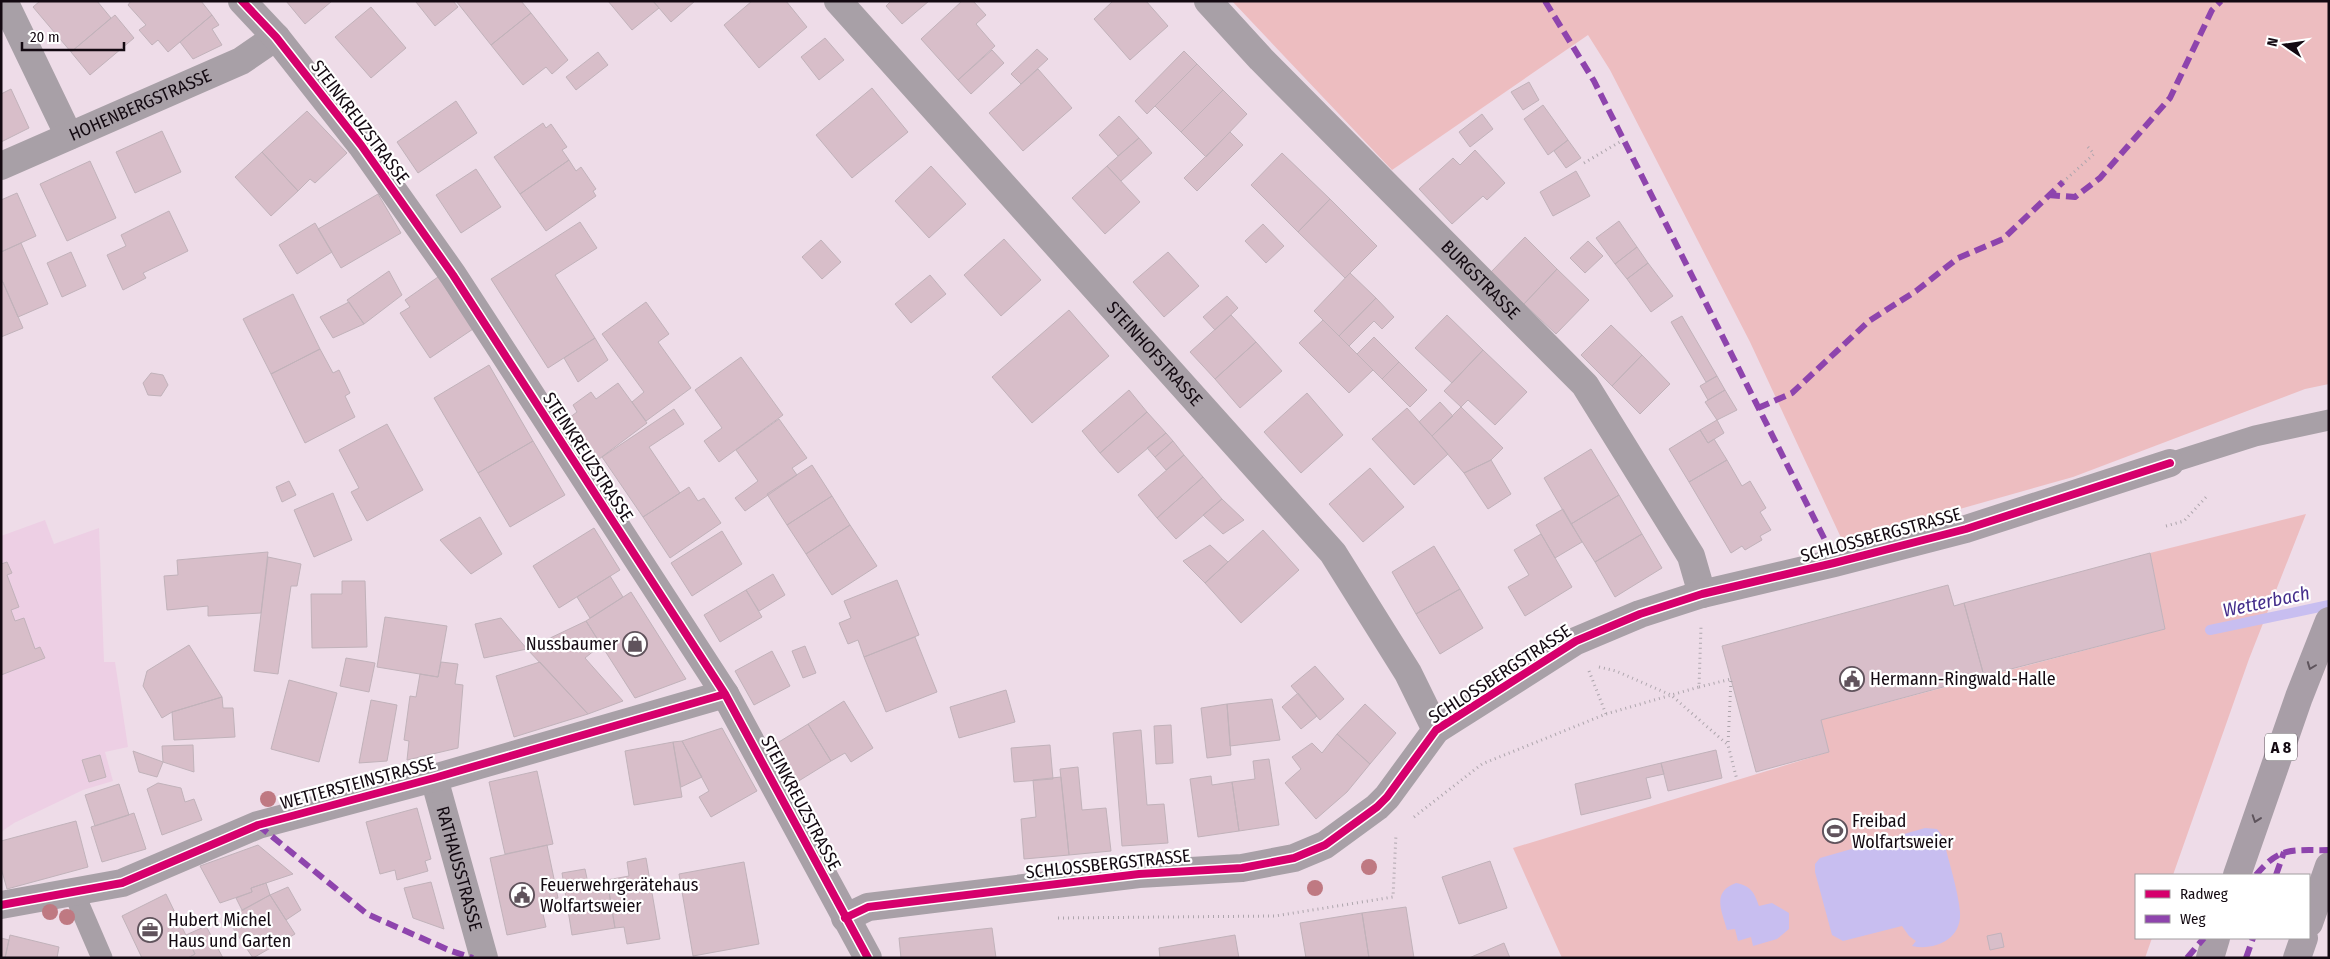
<svg xmlns="http://www.w3.org/2000/svg" width="2330" height="959" viewBox="0 0 2330 959" font-family="'Fira Sans Condensed',sans-serif">
<style>
.built{fill:#edcfe4}
.green{fill:#edbdc0}
.water{fill:#c8bef0}
.lines{fill:none;stroke-linecap:round;stroke-linejoin:round}
.stream{stroke:#c8bef0;stroke-width:10}
.building{fill:#d8bec9;stroke:#c1b2ba}
.path{stroke:#ada5ac;stroke-width:3;stroke-dasharray:1 4;stroke-linecap:butt}
.service{stroke:#a8a0a7;stroke-width:21}
.minor{stroke:#a8a0a7;stroke-width:28}
.tertiary{stroke:#a8a0a7;stroke-width:28}
.motorway{stroke:#a89ea7;stroke-width:28}
.quiet{stroke:#8e44ad;stroke-width:6;stroke-dasharray:12 6;stroke-linecap:butt}
.cycleway-casing{stroke:#fff;stroke-width:11}
.cycleway{stroke:#d6006c;stroke-width:8}
.tree{fill:#bf7982}
.oneway{stroke:#5e545c}
.labels{text-anchor:middle;stroke-width:4.5;stroke-linejoin:round;paint-order:stroke}
.shield{fill:#fff;stroke:#5a5358;stroke-width:1}
.shield-label{font-size:16px;font-weight:bold;fill:#130911}
.street-label{font-size:18px;fill:#130911;stroke:#fff}
.poi-label{font-size:18px;fill:#130911;stroke:#fff;text-anchor:start}
.water-label{font-size:19px;font-style:italic;fill:#442d8b;stroke:#fff}
</style>
<rect width="100%" height="100%" fill="#eedce8"/>
<path class="built" d="M45,520l9,24 45,-16 5,134h11l13,85 -23,5 8,29 -30,9 -69,33 -13,9v-296z"/>
<path class="green" d="M1232,1h1097v383l-24,5 -232,88 -230,65 -93,-200 -140,-272 -22,-35 -196,135z
M2306,514l-57,145 -76,216h-37v63h16l-7,20h-583l-49,-110 316,-96 -8,-32 344,-91 -15,-76z"/>
<path class="water" d="M1925,828l12,1 6,8c5,23 15,52 17,75 2,28 -26,39 -48,34l4,-5 -7,-5 -7,-10 -59,15 -11,-6 -17,-63v-8l5,-6z
M1736,883c15,3 18,9 23,23l13,-3 17,10v16l-12,10 -24,7 -2,-9 -13,4 -3,-12 -8,1c-5,-19 -16,-38 9,-47z"/>
<g class="lines">
<path class="stream" d="M2210,630l119,-25"/>
</g>
<path class="building" d="M40,1h57l14,17 -40,34 -38,-45z
M131,1h70l11,14 -44,37 -10,-12 -6,5 -13,-15 7,-5 -18,-20z
M286,1h46l-27,23z
M417,1h36l5,6 -23,19 -19,-24z
M456,1h65l10,12 -40,32z
M608,1h45l6,7 -27,22z
M653,1h42l-24,21z
M752,1h34l21,26 -48,41 -35,-43z
M891,1h38l-27,23 -16,-18z
M962,1h11l13,14 -10,9 19,22 -37,34 -37,-41z
M1113,1h33l22,25 -38,34 -36,-41z
M371,7l35,41 -35,30 -36,-41z
M531,13l37,47 -16,14 -6,-7 -23,18 -32,-40z
M115,15l19,23 -44,37 -19,-23z
M212,15l7,10 -7,4 10,16 -29,14 -13,-17z
M825,38l19,22 -25,20 -18,-23z
M1037,49l11,10 -27,25 -10,-10z
M992,50l12,13 -33,31 -13,-14z
M1184,51l13,13 -50,50 -12,-13z
M598,52l10,13 -32,25 -10,-13z
M1197,64l26,26 -42,42 -26,-26z
M1038,69l34,39 -49,43 -34,-38z
M1529,82l10,18 -16,10 -12,-18z
M872,88l36,44 -56,46 -36,-43z
M11,89l18,39 -28,14v-48z
M1223,90l24,24 -41,43 -25,-25z
M456,101l21,32 -59,40 -21,-31z
M1543,105l25,35 -20,15 -24,-36z
M307,111l40,42 -32,30 -5,-4 -12,12 -36,-39z
M1482,114l11,15 -23,18 -11,-15z
M1119,116l20,22 -21,18 -19,-21z
M543,123l3,5 5,-4 16,23 -5,3 7,10 -49,34 -26,-37z
M162,131l19,41 -46,21 -19,-41z
M1230,132l13,13 -46,46 -13,-13z
M1139,138l13,15 -31,28 -14,-15z
M1568,140l13,18 -15,10 -12,-17z
M1475,150l30,33 -18,17 -4,-4 -31,28 -33,-35 34,-31 7,7z
M262,152l36,39 -27,25 -36,-39z
M1282,153l48,46 -32,33 -47,-47z
M569,160l7,11 5,-4 15,22 -3,2 3,5 -50,35 -26,-37z
M90,161l26,57 -49,23 -27,-57z
M931,166l35,38 -37,34 -34,-37z
M1107,166l33,36 -35,32 -33,-36z
M476,169l25,38 -40,26 -25,-38z
M1576,171l14,25 -37,20 -13,-24z
M17,193l19,43 -35,16v-52z
M378,194l23,39 -60,35 -23,-39z
M1330,199l47,47 -32,32 -47,-46z
M169,211l19,40 -45,22 3,5 -23,12 -16,-35 19,-9 -5,-11z
M1619,221l18,26 -22,17 -19,-26z
M580,222l17,26 -42,27 40,63 -47,30 -57,-89z
M315,223l17,29 -35,22 -18,-29z
M1263,224l21,22 -18,17 -21,-22z
M1525,237l32,32 -33,35 -33,-32z
M1004,239l37,41 -40,36 -37,-41z
M821,240l20,22 -19,17 -20,-22z
M1588,241l15,15 -18,17 -15,-15z
M21,243l27,61 -30,13 -17,-39v-26z
M1637,247l11,16 -21,16 -12,-15z
M71,252l15,34 -24,11 -15,-34z
M1168,252l31,34 -35,31 -31,-35z
M1648,263l25,33 -22,16 -24,-33z
M1557,269l32,31 -33,34 -32,-30z
M389,271l13,24 -38,29 -17,-24z
M1350,273l26,25 -37,38 -25,-25z
M930,275l16,19 -35,29 -16,-19z
M438,277l35,52 -43,29 -30,-45 10,-6 -5,-7z
M3,282l20,46 -22,9v-54z
M293,294l27,55 -49,25 -28,-55z
M1227,296l11,12 -23,22 -12,-13z
M1376,298l18,19 -12,12 -8,-8 -25,25 -10,-10z
M349,302l15,22 -31,14 -13,-21z
M646,302l23,32 -11,8 33,46 -45,33 -14,-19 12,-10 -42,-58z
M1069,310l40,46 -77,67 -40,-46z
M1231,315l25,27 -41,37 -25,-27z
M1447,315l36,35 -31,33 -37,-35z
M1682,316l35,60 -11,6 -35,-60z
M1323,320l50,50 -24,23 -50,-50z
M1611,325l31,30 -30,31 -31,-31z
M1374,337l25,25 -17,17 -25,-25z
M595,338l13,22 -30,22 -14,-24z
M1256,342l26,29 -42,37 -25,-29z
M320,349l13,24 6,-3 11,23 -5,3 10,21 -50,26 -34,-69z
M1483,350l44,42 -32,33 -27,-25 -7,7 -17,-16z
M1642,355l28,29 -30,30 -28,-28z
M741,357l42,58 -64,47 -15,-21 18,-13 -27,-38z
M1399,362l28,28 -17,17 -28,-28z
M489,365l44,76 -55,32 -44,-75z
M151,373l12,2 5,10 -7,11 -13,-1 -5,-12z
M1717,376l8,14 -17,10 -8,-14z
M618,383l29,40 -48,36 -30,-41 8,-6 -4,-7 18,-13 5,7z
M1129,390l18,22 -47,41 -18,-22z
M1725,390l12,20 -20,10 -12,-18z
M1307,393l36,42 -42,38 -37,-41z
M1440,402l13,14 -21,20 -13,-14z
M1461,407l42,41 -12,12 -27,13 -32,-37z
M1407,408l41,46 -34,31 -42,-46z
M674,409l10,15 -35,23 31,46 -37,24 -41,-60z
M1147,412l19,21 -48,40 -18,-20z
M779,419l28,39 -15,10 5,7 -52,36 -10,-13 23,-17 -22,-31z
M1717,420l7,13 -16,10 -8,-13z
M387,424l36,66 -56,31 -16,-29 8,-4 -20,-38z
M1700,430l8,13 6,-4 13,21 -38,22 -20,-33z
M1166,433l7,8 -18,16 -8,-9z
M533,441l32,54 -55,32 -32,-54z
M1173,441l11,14 -18,15 -11,-13z
M1591,449l28,46 -48,29 -27,-46z
M1184,455l19,22 -46,41 -19,-23z
M1491,460l20,34 -23,15 -24,-36z
M1727,460l15,26 8,-5 16,27 -6,4 11,18 -11,6 2,4 -17,10 -3,-4 -11,7 -42,-71z
M812,465l20,31 -45,29 -20,-31z
M1370,468l34,39 -41,35 -34,-38z
M1203,477l19,22 -46,40 -19,-21z
M289,481l7,14 -14,7 -6,-15z
M689,487l9,14 6,-3 17,25 -51,35 -27,-41z
M333,493l19,47 -38,17 -20,-47z
M1619,495l23,39 -47,28 -24,-38z
M832,496l18,29 -44,29 -19,-29z
M1222,499l22,21 -21,14 -20,-19z
M1563,509l19,33 -27,16 -19,-33z
M480,517l22,37 -31,20 -31,-34z
M850,525l27,41 -45,29 -26,-41z
M594,528l26,42 -61,38 -26,-42z
M1263,530l36,40 -58,53 -36,-40z
M722,531l20,33 -50,32 -21,-33z
M1541,534l31,53 -47,29 -17,-29 21,-12 -15,-25z
M1642,534l20,34 -47,29 -20,-35z
M1210,545l18,17 -23,21 -22,-22z
M1434,546l26,43 -44,25 -24,-42z
M268,552l-7,61 -53,3v-10l-41,4 -3,-34 14,-1 -1,-15z
M2150,553l15,76 -181,47 -20,-73z
M268,557l33,7 -4,22h-6l-13,88 -24,-3z
M7,562l5,11 -5,2 12,32 -8,3 4,11 9,-3 11,31 5,-2 5,11 -44,17v-111z
M773,574l12,21 -26,16 -13,-21z
M610,576l13,21 -33,21 -13,-21z
M897,580l22,55 -55,22 -6,-17 -10,4 -9,-21 12,-5 -7,-17z
M342,581h23l2,66 -55,1 -1,-54h31z
M1948,585l6,21 10,-3 20,73 -163,44 8,32 -73,20 -34,-126z
M1460,589l23,39 -43,26 -24,-40z
M746,590l16,27 -42,25 -16,-27z
M631,592l55,87 -51,19 -49,-77z
M385,617l62,9 -9,51 -61,-10z
M501,618l26,31 -43,9 -9,-34z
M586,621l15,24 -16,13 38,43 -35,13 -61,-65z
M915,637l22,55 -51,20 -22,-55z
M189,645l33,52 -50,15 -10,6 -19,-32 4,-15z
M805,646l11,27 -13,5 -11,-27z
M772,651l18,35 -36,19 -19,-34z
M346,658l29,5 -6,29 -29,-6z
M441,662l17,2 -3,20 8,1 -5,63 -51,12 2,-19 -5,-1 6,-44 6,1 4,-23 18,3z
M540,662l48,52 -74,23 -18,-61z
M1315,666l29,33 -24,21 -29,-34z
M289,680l48,13 -18,69 -48,-13z
M1006,690l9,32 -56,16 -9,-31z
M1298,693l19,23 -16,13 -19,-22z
M222,697l1,11h10l2,29 -61,3 -2,-28z
M1272,699l8,41 -50,6 -3,-42z
M371,700l26,5 -10,56 -28,2z
M844,701l29,47 -22,14 -6,-9 -14,8 -23,-37z
M1227,704l4,51 -24,3 -6,-50z
M1365,704l31,29 -26,31 -33,-30z
M808,724l23,37 -34,21 -23,-37z
M1171,725l2,38 -17,1 -2,-38z
M722,728l35,63 -46,26 -12,-20 10,-6 -27,-50z
M1141,730l6,75 17,-1 4,39 -46,3 -9,-113z
M1337,734l33,30 -23,28 -31,27 -31,-36 16,-14 -9,-12 20,-14 10,10z
M682,741l20,36 -21,10 -8,-45z
M673,742l9,55 -48,8 -9,-54z
M193,745l1,27 -31,-10 -1,-16z
M1050,745l3,34 -39,3 -3,-34z
M1716,750l6,28 -54,13 -7,-28z
M133,751l30,11 -6,15 -18,-5z
M100,755l6,22 -17,5 -7,-22z
M1269,759l10,66 -40,6 -7,-49 23,-3 -2,-18z
M1661,763l3,11 -18,4 5,20 -70,17 -6,-31z
M1078,767l4,43 24,-2 5,43 -42,4 -9,-86z
M537,771l16,73 -48,10 -16,-72z
M1211,776l1,9 20,-3 7,49 -41,6 -8,-58z
M1061,777l8,78 -45,4 -3,-40 15,-2 -3,-37z
M158,783l23,5 4,14 9,-3 8,21 -40,15 -15,-46z
M119,784l10,31 -34,11 -10,-31z
M417,808l14,51 -6,2 3,10 -31,9 -2,-10 -15,4 -14,-52z
M134,813l12,36 -44,13 -11,-35z
M76,821l12,46 -81,22 -6,-21v-27z
M258,845l35,29 -42,14 1,4 -32,11 -20,-37z
M547,845l11,53 -18,3 6,26 -39,8 -17,-77z
M646,858l14,81 -33,5 -3,-17 -9,1 -8,-48 22,-4 -2,-14z
M1490,861l17,47 -48,16 -17,-47z
M744,862l15,82 -66,12 -14,-82z
M585,869l3,14 19,-3 8,48 -43,7 -10,-62z
M431,882l13,47 -31,-11 -9,-30z
M266,883l4,12 -28,15 -6,-12 16,-6 -1,-4z
M288,887l13,23 -15,10 -16,-25z
M166,894l29,60 -7,4h-46l-20,-42z
M270,895l25,39 -42,24 -26,-39z
M1406,907l8,51h-45l-7,-45z
M1362,913l7,45h-63l-6,-35z
M206,926l17,32h-35l7,-4 -9,-19z
M992,928l4,30h-95l-2,-20z
M2001,933l3,14 -14,3 -3,-14z
M10,935l49,12 -2,11h-52z
M1235,935l4,23h-79l-1,-10z
M1,938l8,2 -4,18h-4z
M1504,943l6,15h-41z"/>
<g class="lines">
<path class="path" d="M1584,163l39,-23
M2063,182l31,-28 -7,-8
M2166,526l18,-5 23,-25
M1599,667l17,4 55,24 57,50 9,35
M1589,671l17,43
M1699,687l32,-8 -3,66
M1414,817l68,-53 124,-50 93,-27 2,-60
M1058,918l217,-2 118,-19 3,-63"/>
<path class="service" d="M2170,463l85,-27 74,-16
M74,893l28,65"/>
<g class="minor">
<path d="M4,1l65,135"/>
<path id="s1" d="M838,1l495,552 75,120 28,57"/>
<path id="s2" d="M1208,1l53,58 324,326 106,171 11,38"/>
<path id="s3" d="M1,166l240,-105 35,-24"/>
<path id="s4" d="M434,778l50,180"/>
<path d="M1,905l121,-22 136,-58 176,-47 291,-84"/>
<path d="M845,918l23,-11 271,-33 103,-6 52,-10 31,-13 52,-38 10,-10 49,-67 140,-89 64,-27 62,-20 132,-31 132,-34 204,-66"/>
</g>
<path class="tertiary" d="M242,1l34,36 85,108 92,130 272,419 143,264"/>
<path class="motorway" d="M2237,875l62,-178 30,-76
M2309,923l20,-57
M2210,958l6,-20
M2297,958l7,-20"/>
<path class="quiet" d="M1545,1l49,80 233,463 7,19
M2048,195l27,2 25,-19 70,-80 42,-88 9,-9
M1758,408l34,-15 77,-72 47,-30 42,-33 45,-19 60,-57
M258,825l109,89 84,37 22,7
M2256,875c25,-30 36,-24 73,-25
M2276,875l8,-23
M2187,958l17,-20
M2246,958l7,-20"/>
<defs>
<path id="cycleway" d="M242,1l34,36 85,108 92,130 272,419 143,264
M1,905l121,-22 136,-58 176,-47 291,-84
M845,918l23,-11 271,-33 103,-6 52,-10 31,-13 52,-38 10,-10 49,-67 140,-89 64,-27 62,-20 132,-31 132,-34 204,-66"/>
</defs>
<use href="#cycleway" class="cycleway-casing"/>
<use href="#cycleway" class="cycleway"/>
</g>
<g class="tree">
<circle cx="268" cy="799" r="8"/>
<circle cx="1369" cy="867" r="8"/>
<circle cx="1315" cy="888" r="8"/>
<circle cx="50" cy="912" r="8"/>
<circle cx="67" cy="917" r="8"/>
</g>
<defs><path id="oneway-chevron" d="M-2-3.5L2.5 0L-2 3.5" fill="none" stroke-width="1.6" stroke-linecap="round" stroke-linejoin="round" transform="scale(1.25)"/></defs>
<g class="oneway">
<use href="#oneway-chevron" transform="translate(2311 666) rotate(111)"/>
<use href="#oneway-chevron" transform="translate(2256 819) rotate(109)"/>
</g>
<defs>
<symbol id="shop-ring" viewBox="-11 -11 22 22"><circle r="9.5" fill="#fff" stroke="#60535c" stroke-width="1.5"/><path d="M-5-2.5h2.3a2.7 3.5 0 0 1 5.4 0H5L5.5 6h-11ZM-1.5-2.5h3a1.5 2.3 0 0 0-3 0Z" fill="#60535c"/></symbol>
<symbol id="civic-ring" viewBox="-11 -11 22 22"><circle r="9.5" fill="#fff" stroke="#60535c" stroke-width="1.5"/><path d="M-.6-6.5H3V-4.5H.6V-3L4-1V1h2V6H-6V1h2V-1L-.6-3ZM-1.2 2.5V6h2.4V2.5Z" fill="#60535c"/></symbol>
<symbol id="stadium-ring" viewBox="-11 -11 22 22"><circle r="9.5" fill="#fff" stroke="#60535c" stroke-width="1.5"/><path d="M0-5a6.5 5 0 1 0 0 10a6.5 5 0 1 0 0-10ZM-3.5-1.8h7v3.6h-7Z" fill="#60535c"/></symbol>
<symbol id="office-ring" viewBox="-11 -11 22 22"><circle r="9.5" fill="#fff" stroke="#60535c" stroke-width="1.5"/><path d="M-6-3h4V-5.5h4V-3h4V5H-6ZM-1-4.5V-3h2v-1.5ZM-6 0V1H6V0Z" fill="#60535c"/></symbol>
</defs>
<g fill-rule="evenodd">
<use href="#shop-ring" x="621" y="630" width="28" height="28"/>
<use href="#civic-ring" x="1838" y="665" width="28" height="28"/>
<use href="#stadium-ring" x="1821" y="817" width="28" height="28"/>
<use href="#civic-ring" x="508" y="881" width="28" height="28"/>
<use href="#office-ring" x="136" y="916" width="28" height="28"/>
</g>
<g class="labels">
<rect class="shield" x="2265" y="733.5" width="32" height="27" rx="4"/>
<g class="shield-label">
<text x="2281" y="753">A 8</text>
</g>
<g class="street-label">
<text dy="6" stroke="none"><textPath href="#s3" startOffset="152">HOHENBERGSTRASSE</textPath></text>
<text transform="translate(360 122) rotate(53)" y="6">STEINKREUZSTRASSE</text>
<text dy="6" stroke="none"><textPath href="#s2" startOffset="390">BURGSTRASSE</textPath></text>
<text dy="6" stroke="none"><textPath href="#s1" startOffset="474">STEINHOFSTRASSE</textPath></text>
<text transform="translate(588 457) rotate(57)" y="6">STEINKREUZSTRASSE</text>
<text transform="translate(1881 535) rotate(-15)" y="6">SCHLOSSBERGSTRASSE</text>
<text transform="translate(1500 674) rotate(-33)" y="6">SCHLOSSBERGSTRASSE</text>
<text transform="translate(358 783) rotate(-15)" y="6">WETTERSTEINSTRASSE</text>
<text transform="translate(801 803) rotate(62)" y="6">STEINKREUZSTRASSE</text>
<text transform="translate(1108 864) rotate(-6)" y="6">SCHLOSSBERGSTRASSE</text>
<text dy="6" stroke="none"><textPath href="#s4" startOffset="94">RATHAUSSTRASSE</textPath></text>
</g>
<g class="poi-label">
<text x="618" y="650" text-anchor="end">Nussbaumer</text>
<text x="1870" y="685">Hermann-Ringwald-Halle</text>
<text x="1852" y="827">Freibad<tspan x="1852" dy="21">Wolfartsweier</tspan></text>
<text x="540" y="891">Feuerwehrgerätehaus<tspan x="540" dy="21">Wolfartsweier</tspan></text>
<text x="168" y="926">Hubert Michel<tspan x="168" dy="21">Haus und Garten</tspan></text>
</g>
<g class="water-label">
<text transform="translate(2266 601) rotate(-12)" y="7">Wetterbach</text>
</g>
</g>
<rect width="2330" height="959" fill="none" stroke="#130911" stroke-width="5"/>
<rect x="2135" y="874" width="175" height="65" fill="#ffffff" stroke="#a19da0"/>
<rect x="2145" y="890" width="25" height="8" fill="#d6006c" stroke="#a19da0"/>
<text x="2180" y="899" font-size="15" fill="#130911">Radweg</text>
<rect x="2145" y="915" width="25" height="8" fill="#8e44ad" stroke="#a19da0"/>
<text x="2180" y="924" font-size="15" fill="#130911">Weg</text>
<g transform="translate(2285 45) rotate(283)" stroke="#ffffff" stroke-width="4" paint-order="stroke">
<path d="M0-4L9 19L0 12L-9 19Z" fill="#130911"/>
<text y="-8" font-size="14" font-weight="bold" text-anchor="middle" fill="#130911">N</text>
</g>
<path d="M22 42v8h102v-8" fill="none" stroke="#130911" stroke-width="2.5"/>
<text x="30" y="42" font-size="15" fill="#130911" stroke="#ffffff" stroke-width="4" paint-order="stroke">20 m</text>
</svg>
